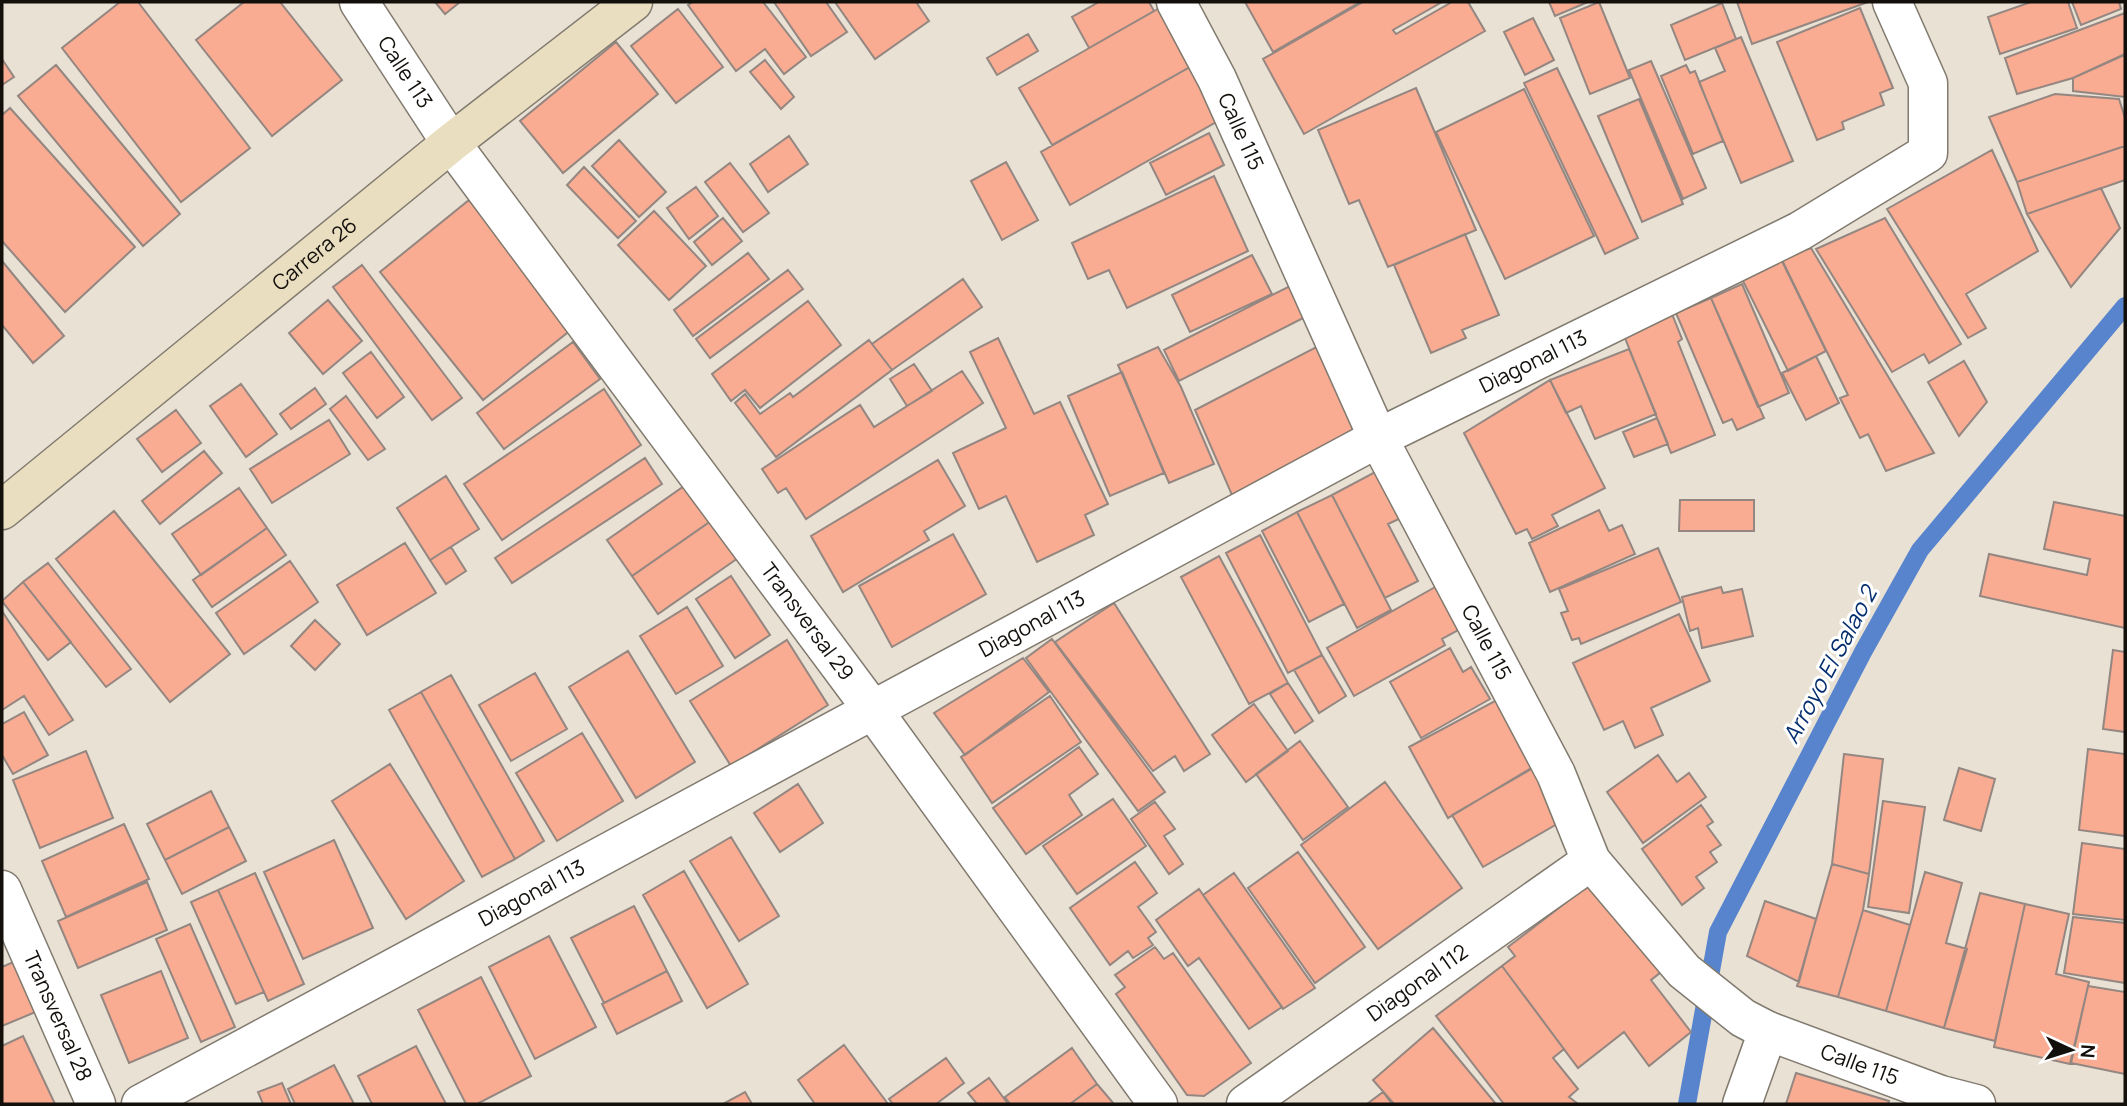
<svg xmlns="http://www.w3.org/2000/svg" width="2127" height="1106" viewBox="0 0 2127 1106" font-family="Manrope,sans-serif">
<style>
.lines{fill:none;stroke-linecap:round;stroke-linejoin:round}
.stream{stroke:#5784cd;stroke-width:18}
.building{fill:#f9ac92;stroke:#948681;stroke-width:2}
.street-casing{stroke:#817a6f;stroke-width:41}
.secondary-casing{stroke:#817a6f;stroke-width:41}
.street{stroke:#fff;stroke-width:38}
.secondary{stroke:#eadec0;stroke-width:38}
.labels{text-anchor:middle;stroke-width:6;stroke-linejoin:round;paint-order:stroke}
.street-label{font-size:21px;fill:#13100c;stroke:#fff}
.water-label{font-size:23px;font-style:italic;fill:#032d6e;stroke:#fff}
</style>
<rect width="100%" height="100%" fill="#e9e1d4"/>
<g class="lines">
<path class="stream" d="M1687,1104l31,-172 145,-280 57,-102 205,-244"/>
</g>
<path class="building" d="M120,2h18l112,146 -69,54 -119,-154z
M244,2h36l62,78 -70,56 -76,-96z
M435,2h25l-15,12z
M693,2h70l43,55 -22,17 -19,-25 -29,22 -48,-66z
M774,2h52l21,30 -36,24z
M835,2h81l13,19 -54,38z
M1099,2h50l5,9 -65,37 -17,-31z
M1245,2h115l-87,50z
M1363,2h79l-49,28 3,4 56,-32h16l17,29 -181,103 -41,-75z
M1549,2h39l-33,14z
M1599,2l31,76 -40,16 -30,-76z
M1737,2h131l-116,42z
M2031,2h37l9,26 -77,26 -12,-37z
M2072,2h47l2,7 -40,16z
M1722,3l14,36 -51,21 -14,-35z
M1163,6l32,58 -143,81 -33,-57z
M1860,8l33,80 -13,5 4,12 -42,17 2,7 -27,11 -40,-98z
M678,9l45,58 -47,36 -45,-57z
M2125,13v41l-52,24 -56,16 -12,-36z
M1533,18l21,42 -29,15 -21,-43z
M1028,34l10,17 -41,24 -10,-17z
M1741,37l52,124 -52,22 -42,-101 26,-11 -10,-23z
M616,42l42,52 -95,79 -43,-52z
M2122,56h3v41l-52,-6v-13z
M2,59l12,18 -12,8z
M765,60l29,37 -13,12 -31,-37z
M1651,61l55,127 -23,11 -54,-129z
M1195,64l30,53 -155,88 -29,-53z
M56,65l124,149 -37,32 -125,-150z
M1686,65l4,8 5,-2 28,70 -30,13 -32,-78z
M1557,68l81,170 -33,16 -81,-171z
M1416,88l60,142 -88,37 -29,-67 -10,4 -31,-74z
M1524,89l70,147 -89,43 -69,-147z
M2055,94l64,5 6,19v28l-108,36 -28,-65z
M1639,99l44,105 -41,18 -44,-106z
M10,108l125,139 -70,65 -63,-71v-126z
M1209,133l15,32 -58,30 -16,-32z
M789,136l19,28 -40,28 -18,-28z
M619,140l47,52 -27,25 -47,-51z
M2125,146v34l-98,34 -10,-32z
M1992,150l46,101 -72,43 20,34 -18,10 -81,-129z
M1006,162l32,58 -36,20 -31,-59z
M730,163l39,50 -26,19 -38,-50z
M584,167l52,54 -18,17 -51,-53z
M1214,176l34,75 -121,57 -18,-38 -21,9 -16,-36z
M696,187l22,29 -29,23 -22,-31z
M2101,188l19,40 -49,59 -44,-73z
M469,200l103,129 -89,71 -103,-128z
M654,211l52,55 -37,34 -51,-55z
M723,218l19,23 -30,24 -18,-23z
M1885,218l76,126 -32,19 -5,-9 -32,18 -76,-123z
M1465,234l34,81 -37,15 4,8 -35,15 -37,-88z
M1811,248l123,205 -48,18 -18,-37 -8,4 -20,-40 8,-3 -67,-137z
M748,253l21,26 -76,57 -19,-26z
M1252,255l20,39 -82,38 -18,-37z
M1780,257l46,94 -38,20 -47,-94z
M2,261l62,75 -31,27 -31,-38z
M362,265l100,133 -30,22 -99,-133z
M788,270l15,19 -93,69 -14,-19z
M963,279l19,28 -90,63 -20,-26z
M1304,279l15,31 -140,71 -15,-31z
M1742,284l47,109 -31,14 -47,-109z
M1711,298l53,120 -27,12 -5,-11 -9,4 -47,-110z
M328,300l34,41 -39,33 -34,-41z
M808,301l33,44 -81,63 -15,-18 -14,11 -19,-27z
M1672,314l10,25 -4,3 37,93 -44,18 -48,-120z
M998,338l36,76 26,-12 48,102 -23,11 9,20 -57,27 -31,-66 -27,13 -26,-56 53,-25 -36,-76z
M869,340l23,30 -116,87 -41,-54 10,-9 15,20 30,-21 3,4z
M573,342l27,37 -96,70 -27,-36z
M1326,342l46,90 -137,70 -40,-92z
M1158,347l23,40 33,77 -45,19 -51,-118z
M1629,349l27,65 -61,25 -14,-33 -15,7 -16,-33z
M371,352l33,45 -27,21 -34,-45z
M1816,356l23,47 -33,17 -24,-47z
M1964,361l23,41 -28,34 -31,-54z
M914,364l18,27 -25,15 -17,-27z
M962,371l21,32 -177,116 -20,-31 -8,5 -16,-24 98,-64 14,22z
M1122,372l42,101 -54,23 -42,-100z
M1550,380l55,108 -53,27 6,11 -26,13 -5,-10 -11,5 -52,-101z
M241,384l36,50 -31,23 -36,-51z
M315,388l11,16 -35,25 -11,-15z
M604,389l37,56 -139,95 -38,-56z
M346,396l39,53 -17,11 -38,-51z
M176,410l25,33 -39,29 -25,-33z
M1657,418l11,26 -34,13 -11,-25z
M329,420l21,34 -78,49 -22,-34z
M204,451l18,22 -62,51 -18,-23z
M645,458l17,26 -150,99 -17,-25z
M938,460l27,46 -41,25 5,9 -86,52 -32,-56z
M1377,471l24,47 -13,6 30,57 -33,17 -53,-103z
M446,476l33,53 -49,31 -33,-52z
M687,484l24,37 -79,55 -25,-36z
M239,488l28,40 -66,47 -29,-41z
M1332,495l59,115 -34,18 -60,-116z
M1680,500h74v31h-75z
M2054,502l71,14v112l-145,-32 9,-42 98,21 3,-16 -46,-10z
M1599,510l10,21 13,-6 13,29 -85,38 -21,-49z
M114,511l116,143 -60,48 -114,-143z
M1297,512l47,92 -35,18 -47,-91z
M711,521l27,37 -80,56 -26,-38z
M267,528l19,27 -74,52 -19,-27z
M953,534l33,60 -94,53 -33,-61z
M1260,535l62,120 -34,18 -62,-120z
M405,543l31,50 -69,42 -30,-50z
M451,547l15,24 -20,13 -16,-24z
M1658,548l23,54 -100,42 -2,-6 -7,2 -11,-27 7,-2 -9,-22z
M1219,556l69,127 -39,21 -68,-127z
M290,561l28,41 -74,52 -28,-41z
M48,563l83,106 -25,18 -83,-105z
M731,576l39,59 -35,23 -39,-59z
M23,582l48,60 -23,18 -46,-59z
M1437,586l23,43 -18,10 3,6 -91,51 -27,-48z
M1721,587l2,6 19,-4 11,47 -51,12 -4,-20 -8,3 -8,-34z
M1114,603l96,151 -26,17 -9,-15 -22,15 -98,-129z
M687,607l36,59 -47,28 -36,-58z
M2,611l71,109 -24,15 -25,-39 -22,14z
M1679,614l31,67 -59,27 12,27 -28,13 -12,-27 -19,9 -31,-67z
M315,620l25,24 -25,26 -24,-24z
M1052,639l113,153 -27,19 -112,-153z
M787,640l41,65 -97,61 -41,-65z
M1450,648l13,24 8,-5 19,32 -69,39 -31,-56z
M2113,650l12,2v80l-22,-3z
M628,651l67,111 -59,36 -67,-111z
M1322,655l24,41 -27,17 -25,-43z
M1023,658l26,34 -84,63 -31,-42z
M535,673l32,56 -56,32 -32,-56z
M451,675l93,166 -29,18 -94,-167z
M1288,683l25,38 -18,12 -25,-39z
M421,692l94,167 -33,18 -93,-167z
M1508,694l35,67 -95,57 -39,-71z
M1050,696l31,46 -89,61 -31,-46z
M1254,704l34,47 -42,31 -34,-47z
M24,712l24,43 -35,19 -11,-19v-31z
M582,733l41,68 -66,40 -41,-68z
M1300,741l48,66 -45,33 -47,-66z
M1079,747l19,27 -29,21 13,20 -56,39 -33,-46z
M2088,749l37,5v82l-46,-6z
M86,751l27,67 -73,30 -27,-68z
M1844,754l39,5 -14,115 -37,-10z
M1658,755l19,27 12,-9 17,24 -63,46 -36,-51z
M390,764l74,117 -58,38 -74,-118z
M1533,768l31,52 -81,47 -31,-52z
M1959,768l36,11 -14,52 -37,-11z
M1385,782l77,106 -84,61 -77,-104z
M798,784l25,39 -43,29 -26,-39z
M211,791l18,36 -64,33 -18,-36z
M1113,799l33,47 -69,48 -34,-48z
M1883,801l42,6 -16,106 -41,-6z
M1155,802l20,27 -11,7 19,28 -14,10 -38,-55z
M1701,805l12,17 -6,4 14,19 -11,7 7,10 -21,15 8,11 -22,17 -40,-56z
M124,824l25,55 -83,38 -24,-56z
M229,827l17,34 -64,33 -17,-34z
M731,837l48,79 -40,25 -49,-80z
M334,840l39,88 -70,31 -39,-87z
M2082,843l43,6v71l-52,-6z
M1298,852l67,95 -50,36 -67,-95z
M1135,862l22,31 -19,14 18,25 -8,6 5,7 -20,13 -5,-7 -18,14 -40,-57z
M1832,864l37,10 -6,36 -25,87 -41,-11z
M684,871l64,113 -41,24 -64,-113z
M1925,872l37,11 -16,60 21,6 -23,79 -58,-17z
M255,873l49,111 -36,17 -50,-111z
M1234,873l81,115 -32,21 -80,-114z
M147,882l20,48 -89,38 -20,-47z
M1590,884l75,85 -14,11 40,52 -42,34 -25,-34 -46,36 -76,-102 13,-10 -7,-9z
M1199,889l83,118 -33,22 -50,-71 -11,8 -32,-46z
M218,890l46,102 -28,12 -45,-102z
M1980,893l45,11 -30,137 -51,-13z
M1765,901l51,18 -17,63 -52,-26z
M2025,904l44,10 -13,60 33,8 -19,82 -76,-17z
M634,906l33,65 -63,32 -33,-65z
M1863,910l47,15 -24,86 -48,-14z
M2073,917l52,6v60l-61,-10z
M190,924l45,103 -34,15 -45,-103z
M549,936l47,91 -61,32 -46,-92z
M1155,947l9,12 9,-6 78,110 -47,33 -17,-1 -71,-101 9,-7 -10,-12z
M18,960l20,51 -36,15v-59z
M1502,966l62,83 -11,9 25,31 -9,8 9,7h-74l-68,-88z
M161,971l27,67 -59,25 -28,-68z
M667,971l15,30 -65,33 -15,-30z
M481,977l50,99 -54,28h-11l-48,-94z
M2088,986l37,6v82l-54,-11z
M1433,1028l63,76h-102l-21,-24z
M23,1036l32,68h-53v-58z
M844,1045l44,59h-73l-17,-24z
M416,1046l30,58h-74l-14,-28z
M1072,1048l25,36 -27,20h-60l-5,-7z
M946,1058l18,25 -28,21h-43l-4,-5z
M334,1065l20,39h-59l-7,-15z
M1796,1073l93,28 -1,3h-102z
M989,1078l19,26h-31l-9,-11z
M282,1083l9,21h-28l-5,-12z
M1097,1084l17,20h-44z
M745,1092l7,12h-29z
M1383,1092l9,12h-25z"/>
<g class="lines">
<defs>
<g id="street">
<path id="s1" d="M359,2l92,141 421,566 286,395"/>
<path id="s2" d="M1176,2l41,77 161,359 178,336 35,87 93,110 59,47 25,13 173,64 35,9"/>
<path id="s3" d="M2,890l94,214"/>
<path id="s4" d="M141,1104l1237,-666 422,-207 128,-78v-70l-36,-81"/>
<path id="s5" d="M1246,1104l345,-243"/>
<path d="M1742,1104l26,-73"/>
</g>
<g id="secondary">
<path id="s6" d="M2,510l449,-367 182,-141"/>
</g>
</defs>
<use href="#street" class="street-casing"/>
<use href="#secondary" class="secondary-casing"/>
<use href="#street" class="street"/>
<use href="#secondary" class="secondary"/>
</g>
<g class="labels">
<g class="street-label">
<text dy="7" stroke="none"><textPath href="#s1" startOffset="84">Calle 113</textPath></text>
<text dy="7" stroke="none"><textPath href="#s2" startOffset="145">Calle 115</textPath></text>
<text dy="7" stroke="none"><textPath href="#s6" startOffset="404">Carrera 26</textPath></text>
<text dy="7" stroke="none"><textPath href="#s4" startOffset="1578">Diagonal 113</textPath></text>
<text dy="7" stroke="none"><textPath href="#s1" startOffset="765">Transversal 29</textPath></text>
<text dy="7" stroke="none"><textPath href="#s4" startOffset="1012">Diagonal 113</textPath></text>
<text dy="7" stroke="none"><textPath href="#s2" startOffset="712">Calle 115</textPath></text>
<text dy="7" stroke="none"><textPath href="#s4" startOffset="444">Diagonal 113</textPath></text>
<text dy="7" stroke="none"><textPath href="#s5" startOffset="210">Diagonal 112</textPath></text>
<text dy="7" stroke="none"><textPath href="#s3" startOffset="138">Transversal 28</textPath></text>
<text dy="7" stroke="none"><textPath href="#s2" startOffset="1300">Calle 115</textPath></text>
</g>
<g class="water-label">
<text transform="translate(1830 665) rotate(-62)" y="8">Arroyo El Salao 2</text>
</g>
</g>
<rect width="2127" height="1106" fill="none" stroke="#13100c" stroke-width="7"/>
<g transform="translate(2071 1050) rotate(94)" stroke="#ffffff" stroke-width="5" paint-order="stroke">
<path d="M0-5L12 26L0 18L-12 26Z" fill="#13100c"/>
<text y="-10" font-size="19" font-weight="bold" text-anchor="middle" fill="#13100c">N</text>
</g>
</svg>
